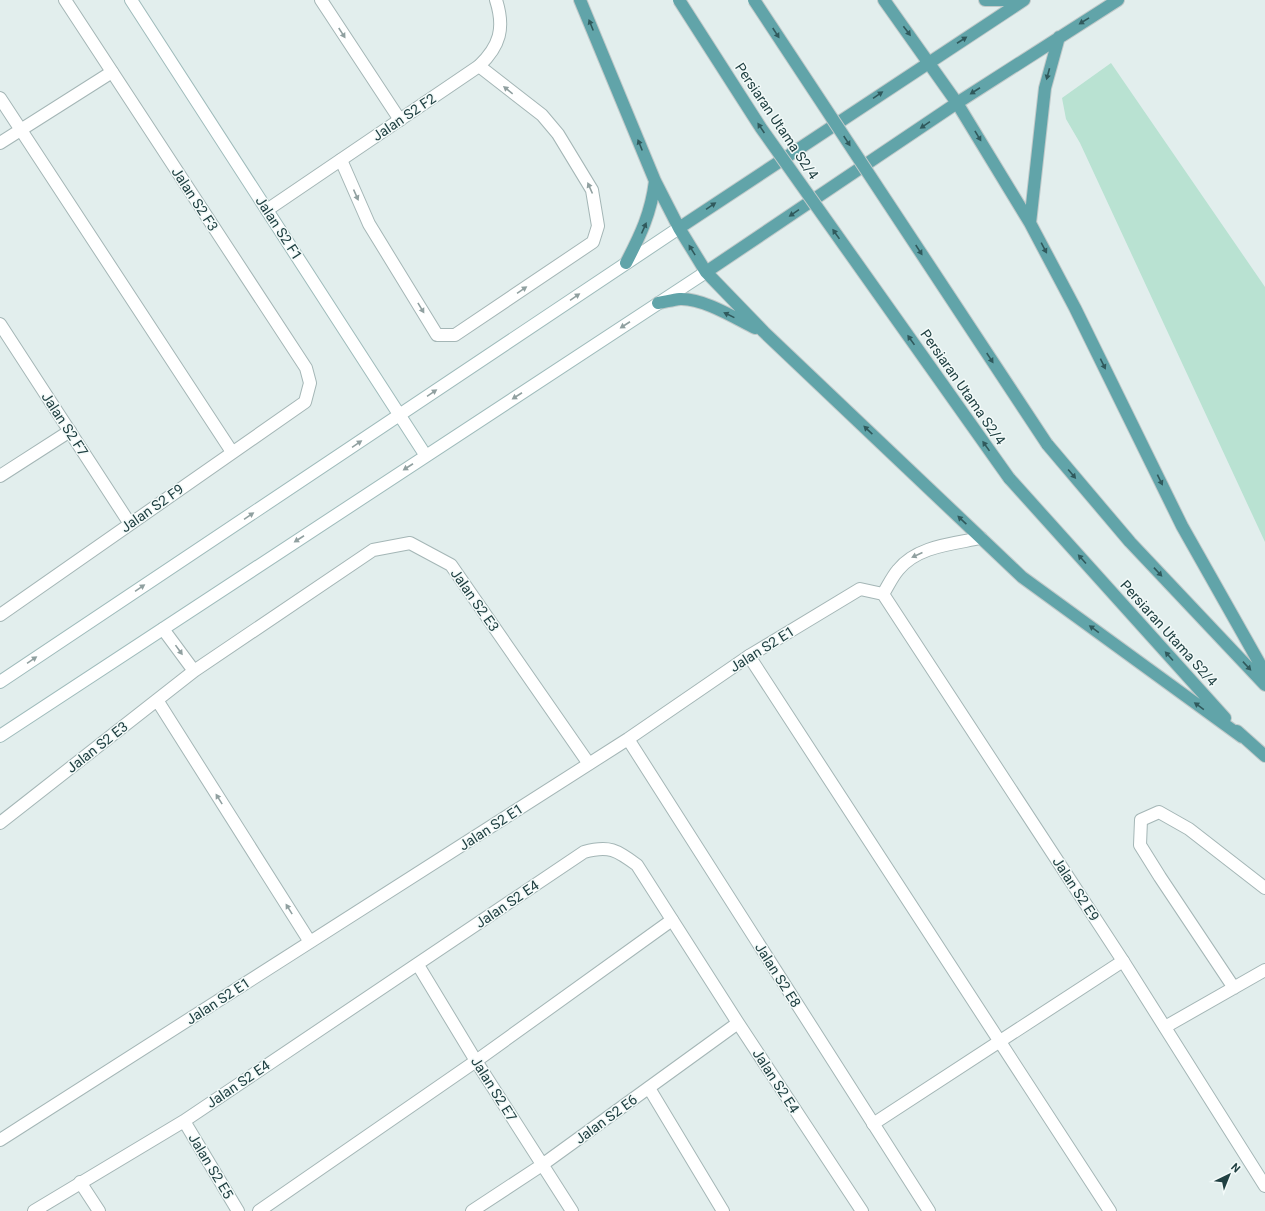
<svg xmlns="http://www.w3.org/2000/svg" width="1265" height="1211" viewBox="0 0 1265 1211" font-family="Roboto,sans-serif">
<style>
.green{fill:#b9e2d2}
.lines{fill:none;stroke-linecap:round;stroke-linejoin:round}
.lane-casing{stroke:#a4b6b6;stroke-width:14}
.street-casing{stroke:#a4b6b6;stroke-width:14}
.secondary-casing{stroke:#9fbbbb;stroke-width:14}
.primary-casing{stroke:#c1caca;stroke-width:14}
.lane{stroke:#fff;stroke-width:12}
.street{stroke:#fff;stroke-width:12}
.secondary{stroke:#fff;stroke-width:12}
.primary{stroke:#61a4a9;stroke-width:12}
.primary-bridge-casing{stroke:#c1caca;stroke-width:14;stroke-linecap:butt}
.primary-bridge{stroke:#61a4a9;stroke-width:12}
.oneway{fill:#30595c}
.oneway2{fill:#90a0a0}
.labels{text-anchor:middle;stroke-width:3;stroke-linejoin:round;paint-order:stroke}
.street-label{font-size:14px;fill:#204042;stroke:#f3faf9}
</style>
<rect width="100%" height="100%" fill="#e2eeed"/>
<path class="green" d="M1111,63l154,224v255l-185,-399 -14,-24 -4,-21z"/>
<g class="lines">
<defs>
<path id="lane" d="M321,0l79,120
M0,98l232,354
M0,143l112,-71
M341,160l28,64 68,111h18l138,-93 5,-16 -6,-36 -34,-56 -16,-19 -63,-49
M0,476l70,-45
M749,656l361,555
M1234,988l-74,-111 -20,-32 1,-25 18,-8 30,17 76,59
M1165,1027l100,-57
M649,1088l74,123
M873,1124l250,-163
M80,1182l19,29
M259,1211l217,-150 196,-141"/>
<path id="street" d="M267,210l212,-144c21,-20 26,-38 17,-66
M0,324l130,200
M883,594l240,367 142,225
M883,594c5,-8 9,-17 15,-24 19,-24 55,-26 83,-32
M0,615l305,-213 5,-19 -4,-15 -241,-368
M163,629l31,42
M157,700l153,242
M628,739l301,472
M0,823l194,-152 179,-121 37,-7 41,22 138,199
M418,965l58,96 96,150
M184,1121l54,90
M0,1140l628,-401 121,-83 111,-67 23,5
M34,1211l150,-90 400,-269c25,-7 33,-2 53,13l101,158 124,188
M472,1211l70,-46 196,-142"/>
<path id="secondary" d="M131,0l295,456
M0,682l679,-454
M0,736l706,-464"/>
<path id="primary" d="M580,0l75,181 24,47 27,44 58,60 258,245 220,160
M884,0l73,103 73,120 45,85 107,218 83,147
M985,0h25
M1030,223l15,-135 14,-51
M679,228l345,-228
M626,263c15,-29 25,-50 29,-82
M706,272l251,-169 161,-103
M658,303c7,-1 14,-3 22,-4 23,-1 55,19 75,29
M1047,444l83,98 135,143
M1009,478l216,240
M1237,731l28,25"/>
</defs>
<use href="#lane" class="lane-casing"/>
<use href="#street" class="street-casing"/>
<use href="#secondary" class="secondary-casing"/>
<use href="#primary" class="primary-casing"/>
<use href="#lane" class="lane"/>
<use href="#street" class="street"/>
<use href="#secondary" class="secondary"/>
<use href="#primary" class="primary"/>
<defs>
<path id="primary-bridge" d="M679,0l82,128 248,350
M754,0l293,444"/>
</defs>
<use href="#primary-bridge" class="primary-bridge-casing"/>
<use href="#primary-bridge" class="primary-bridge"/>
</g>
<defs><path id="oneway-solid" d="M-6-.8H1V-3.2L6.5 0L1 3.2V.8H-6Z"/></defs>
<g class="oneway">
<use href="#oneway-solid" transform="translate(1084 21) rotate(148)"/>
<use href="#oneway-solid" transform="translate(591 25) rotate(-112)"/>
<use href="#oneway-solid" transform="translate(907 31) rotate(53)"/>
<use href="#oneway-solid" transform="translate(776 33) rotate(57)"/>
<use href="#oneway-solid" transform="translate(962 40) rotate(-33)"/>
<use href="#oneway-solid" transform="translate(1048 74) rotate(105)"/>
<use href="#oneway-solid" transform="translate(975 91) rotate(147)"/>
<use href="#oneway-solid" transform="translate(878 95) rotate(-34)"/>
<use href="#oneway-solid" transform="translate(925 125) rotate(146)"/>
<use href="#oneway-solid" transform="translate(761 128) rotate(-124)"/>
<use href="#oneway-solid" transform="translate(978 136) rotate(59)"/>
<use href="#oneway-solid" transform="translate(847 141) rotate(57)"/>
<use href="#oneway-solid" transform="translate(640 145) rotate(-112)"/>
<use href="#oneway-solid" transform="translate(711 206) rotate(-34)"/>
<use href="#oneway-solid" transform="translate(794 213) rotate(146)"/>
<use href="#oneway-solid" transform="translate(644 228) rotate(-66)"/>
<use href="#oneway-solid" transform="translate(836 234) rotate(-125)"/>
<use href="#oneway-solid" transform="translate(1044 248) rotate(62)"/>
<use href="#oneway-solid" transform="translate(692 250) rotate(-122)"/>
<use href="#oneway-solid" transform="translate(919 250) rotate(57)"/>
<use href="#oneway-solid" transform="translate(729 315) rotate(-154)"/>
<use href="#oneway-solid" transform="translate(911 340) rotate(-125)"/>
<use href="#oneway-solid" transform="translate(990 358) rotate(57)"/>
<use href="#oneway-solid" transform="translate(1103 364) rotate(64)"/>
<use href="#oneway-solid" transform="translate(868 430) rotate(-137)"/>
<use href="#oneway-solid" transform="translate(986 446) rotate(-125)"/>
<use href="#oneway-solid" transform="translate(1072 474) rotate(50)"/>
<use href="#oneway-solid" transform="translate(1160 480) rotate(64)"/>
<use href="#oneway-solid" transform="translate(962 520) rotate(-137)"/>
<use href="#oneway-solid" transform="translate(1082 559) rotate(-132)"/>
<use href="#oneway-solid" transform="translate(1158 572) rotate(47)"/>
<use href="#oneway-solid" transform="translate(1094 629) rotate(-144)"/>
<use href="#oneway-solid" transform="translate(1169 656) rotate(-132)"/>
<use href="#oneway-solid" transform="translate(1247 666) rotate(47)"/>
<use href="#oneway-solid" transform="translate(1199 706) rotate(-144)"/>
</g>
<g class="oneway2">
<use href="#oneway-solid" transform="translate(342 33) rotate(57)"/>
<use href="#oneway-solid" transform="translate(508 90) rotate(-141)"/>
<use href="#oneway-solid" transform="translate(590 188) rotate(-114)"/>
<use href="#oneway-solid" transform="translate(356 195) rotate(66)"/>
<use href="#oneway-solid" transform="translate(522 290) rotate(-34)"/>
<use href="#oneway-solid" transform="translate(575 297) rotate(-34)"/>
<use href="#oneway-solid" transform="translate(421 308) rotate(59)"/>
<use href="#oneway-solid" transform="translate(625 325) rotate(147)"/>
<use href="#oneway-solid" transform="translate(432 393) rotate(-34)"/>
<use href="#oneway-solid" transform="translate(517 396) rotate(147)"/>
<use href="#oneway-solid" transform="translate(357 444) rotate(-34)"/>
<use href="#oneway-solid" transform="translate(408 467) rotate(147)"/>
<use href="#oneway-solid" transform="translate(249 516) rotate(-34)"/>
<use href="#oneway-solid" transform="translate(299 539) rotate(147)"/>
<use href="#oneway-solid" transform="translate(917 555) rotate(156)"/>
<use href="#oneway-solid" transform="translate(140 588) rotate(-34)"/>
<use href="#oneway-solid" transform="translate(179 650) rotate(54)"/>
<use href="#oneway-solid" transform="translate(32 660) rotate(-34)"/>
<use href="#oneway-solid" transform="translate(219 799) rotate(-122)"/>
<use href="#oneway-solid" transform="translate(289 909) rotate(-122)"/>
</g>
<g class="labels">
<g class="street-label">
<text transform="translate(404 117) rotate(-34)" y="5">Jalan S2 F2</text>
<text transform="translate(777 121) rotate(56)" y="5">Persiaran Utama S2/4</text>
<text transform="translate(195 199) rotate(57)" y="5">Jalan S2 F3</text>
<text transform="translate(279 228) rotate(57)" y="5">Jalan S2 F1</text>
<text transform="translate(963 387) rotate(55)" y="5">Persiaran Utama S2/4</text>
<text transform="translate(65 424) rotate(57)" y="5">Jalan S2 F7</text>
<text transform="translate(152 508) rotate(-35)" y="5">Jalan S2 F9</text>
<text transform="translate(475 600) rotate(55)" y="5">Jalan S2 E3</text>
<text transform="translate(1169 633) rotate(48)" y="5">Persiaran Utama S2/4</text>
<text transform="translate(762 649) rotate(-32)" y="5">Jalan S2 E1</text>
<text transform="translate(97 747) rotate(-38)" y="5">Jalan S2 E3</text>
<text transform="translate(491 827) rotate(-33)" y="5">Jalan S2 E1</text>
<text transform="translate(1076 889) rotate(57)" y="5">Jalan S2 E9</text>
<text transform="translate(507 904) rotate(-34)" y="5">Jalan S2 E4</text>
<text transform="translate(778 975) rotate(58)" y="5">Jalan S2 E8</text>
<text transform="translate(218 1001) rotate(-33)" y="5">Jalan S2 E1</text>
<text transform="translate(776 1081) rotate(57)" y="5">Jalan S2 E4</text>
<text transform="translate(238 1084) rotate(-34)" y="5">Jalan S2 E4</text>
<text transform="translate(494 1089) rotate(58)" y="5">Jalan S2 E7</text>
<text transform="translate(606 1119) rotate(-36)" y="5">Jalan S2 E6</text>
<text transform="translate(211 1166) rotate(59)" y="5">Jalan S2 E5</text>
</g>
</g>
<g transform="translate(1229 1175) rotate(43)" stroke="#f3faf9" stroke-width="3" paint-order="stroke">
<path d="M0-3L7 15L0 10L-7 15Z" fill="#204042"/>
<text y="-6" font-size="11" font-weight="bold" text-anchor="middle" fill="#204042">N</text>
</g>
</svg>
